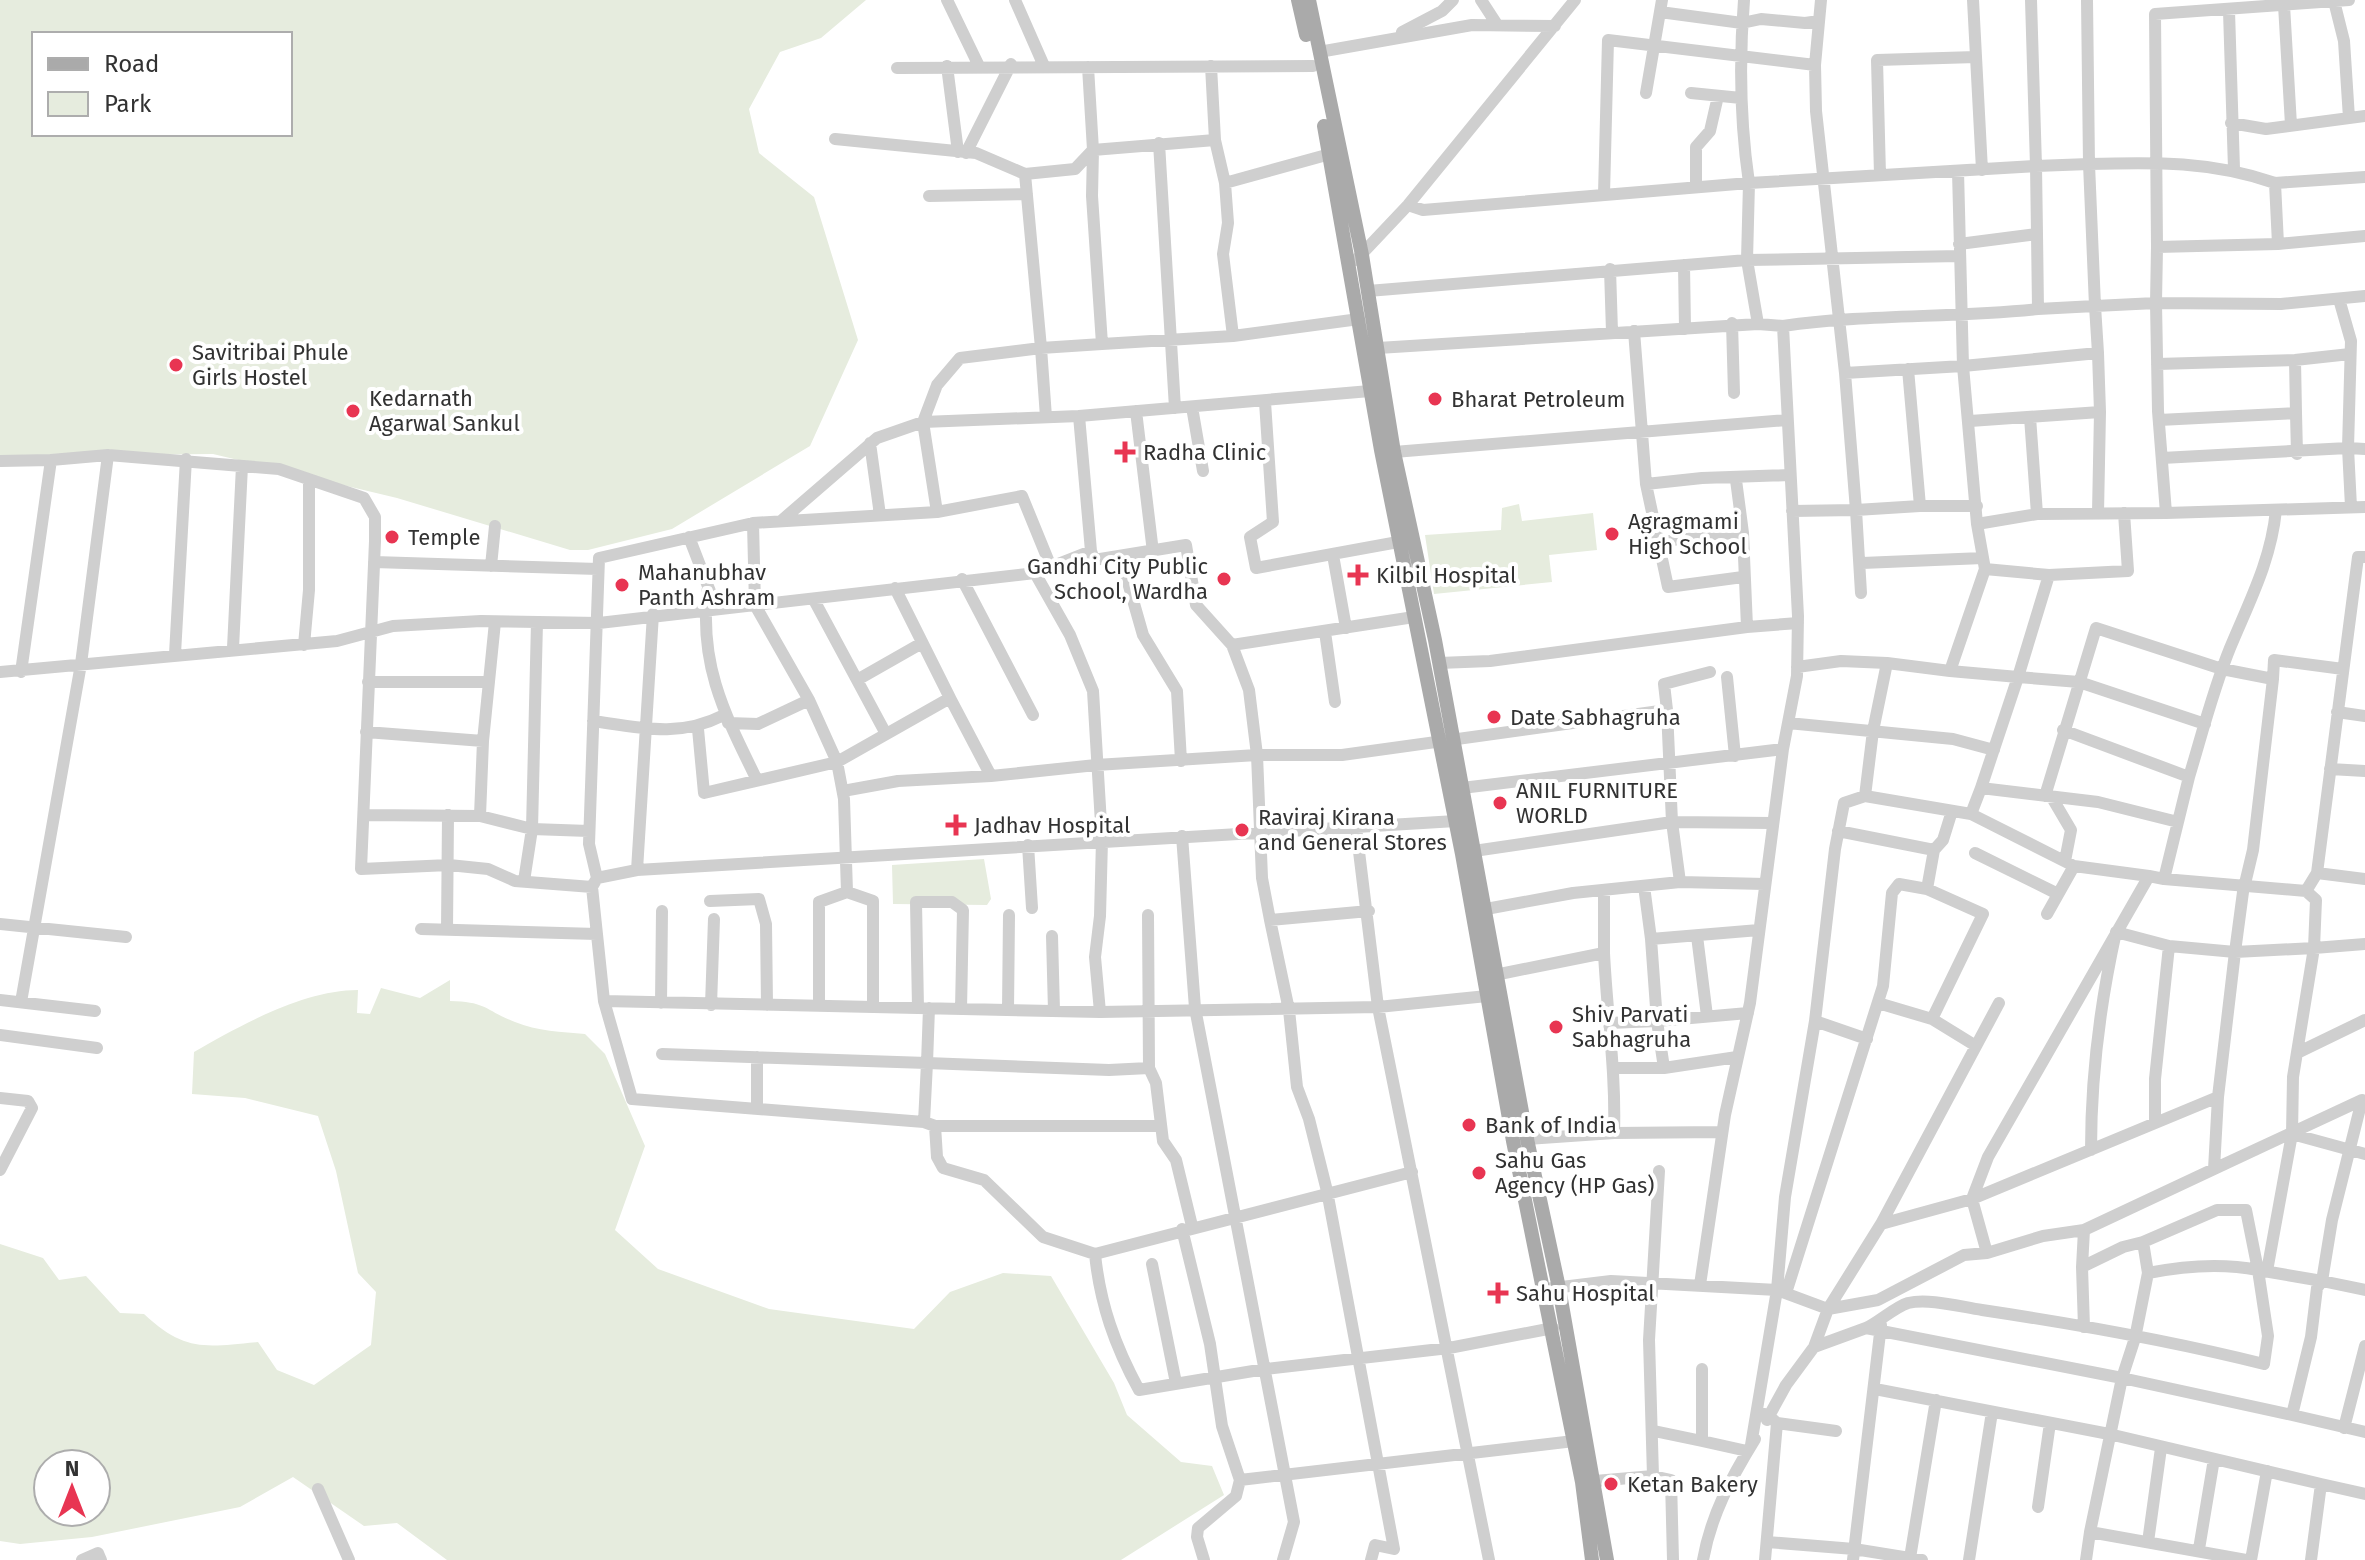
<svg xmlns="http://www.w3.org/2000/svg" width="2365" height="1560" viewBox="0 0 2365 1560" font-family="'Fira Sans',sans-serif">
<style>
.green{fill:#e6ecde;fill-rule:evenodd}
.lines{fill:none;stroke-linecap:round;stroke-linejoin:round}
.minor{stroke:#cfcfcf;stroke-width:12}
.major{stroke:#aaa;stroke-width:14}
.poi-dot{fill:#e83552;stroke:#fff;stroke-width:3}
.labels{text-anchor:middle;stroke-width:8;stroke-linejoin:round;paint-order:stroke}
.poi-label{font-size:22px;fill:#323232;stroke:#fff;text-anchor:start}
</style>
<rect width="100%" height="100%" fill="#fff"/>
<path class="green" d="M0,0h866l-45,38 -41,14 -31,57 10,44 55,44 44,143 -48,106 -138,83 -84,21h-18l-173,-52 -184,-44 -213,2zM34,34h256v100h-256z
M1519,504l3,17 71,-8 4,37 -48,5 3,27 -118,12 -9,-59 76,-5 1,-22z
M984,859l7,40 -4,6 -94,-1 -1,-39z
M450,980v21c38,1 34,9 65,21 22,9 47,10 70,12l20,20 40,92 -30,84 43,39 111,40 145,20 36,-37 53,-19 48,3 63,107 13,32 54,47 31,4 12,29 -103,65h-674l-50,-37 -33,3 -71,-49 -53,30 -148,30 -72,7 -20,-3v-297l43,14 16,22 27,-4 34,37 24,1c41,38 60,33 114,28l19,28 37,15 57,-40 5,-53 -18,-19 -22,-102 -18,-55 -73,-18 -53,-4 2,-42c47,-27 110,-62 164,-62l-1,23 13,1 11,-26 39,10zM48,1464h48v48h-48z"/>
<g class="lines">
<path class="minor" d="M947,0l31,64
M1015,0l29,66
M1481,0l15,23
M1973,0l9,170
M2087,0l2,164c66,-2 123,-3 186,19l3,61 -121,3 -2,-233 194,-14
M2334,1l10,40 5,77
M2284,5l7,120
M2229,11l5,158
M1660,12l82,11 19,-4 44,4 14,-2
M1402,32l40,-21 11,-11
M1319,52l153,-27 83,1
M1815,65l1,46 29,262 118,-7 -5,-195
M947,66l11,86
M1211,66l4,74
M1088,67l5,83 122,-10 10,43 105,-29
M897,68l416,-2
M1646,93l16,-93
M1691,93l50,5
M2231,123l35,6 99,-13
M835,139l141,14 49,21
M1159,143l16,265
M1093,150l-1,46 10,148 131,-8
M1093,150l-18,19 -50,5 16,174 61,-4
M966,153l45,-89
M1880,175l-3,-115 99,-3
M1225,183l3,40 -5,31 10,82 126,-17
M2275,183l90,-6
M1696,187v-40l14,-16 8,-35
M1604,194l4,-154 207,25 6,-65
M929,196l98,-2
M1408,205l15,5 326,-27c-9,-62 -10,-121 -5,-183
M1959,244l78,-10 -1,-68 53,-2 6,142 -57,3
M2278,244l87,-8
M1356,260l52,-55 167,-205
M1684,265l1,64
M1610,269l2,63
M1368,291l379,-31 2,-77 287,-17 -5,-166
M1732,323l2,70
M1783,326c84,-12 170,-8 255,-17l-1,-75
M1634,331l12,153 22,103 75,-10
M1378,348l380,-24 -11,-64 213,-4
M2295,360l1,53
M2157,364l138,-4 55,-6
M1908,369l12,137h57
M1845,373l11,137 64,-4
M1265,402l8,120 -23,15 6,31 142,-26
M1192,407l11,64
M1136,411l17,141
M1079,416l12,135
M2030,417l7,97
M2159,420l137,-7 1,41
M1970,421l130,-9 -2,-59
M870,443l10,72
M1394,452l393,-32
M2162,458l186,-10 3,-107 -12,-42
M51,460l57,-5 171,14 85,29 11,19v24l-14,328 88,-4 39,4 27,12 77,6 5,-9 40,-8 16,-256
M0,461l51,-1 -30,212
M1646,484l56,-6 88,-3
M2351,507l-3,-59 17,1
M1792,511l64,-1 5,83
M937,512l-14,-90 156,-6 291,-25
M2098,513l2,-101
M2124,513l4,58 -79,4 -31,102 -68,-6 35,-102 -8,-45 -14,-158 135,-13 -3,-47 61,-3 1,-56
M2166,513l199,-6
M781,521l96,-83 46,-16 14,-37 23,-27 81,-10 5,69
M1977,524l60,-10 129,-1 -8,-102 -2,-108 125,1 84,-8
M689,537l22,57
M1657,544l38,-9 48,-2
M1333,555l13,73
M1121,558l22,77 34,56 4,70
M374,562l224,7
M1862,563l121,-5
M491,566l4,-40
M1051,567l-29,-71 -85,16 -184,11 2,82 280,-32 56,-22 3,9 92,-15 10,60 36,40 17,45 8,65 5,123 8,42 99,-9
M1985,569l64,6
M1035,573l35,62 23,56 9,149 -2,76 -5,41 5,55
M962,579l71,136
M708,586c-10,77 16,127 49,194
M895,588l55,110
M814,600l72,134
M1747,627l51,-4
M1325,632l10,70
M304,645l5,-55v-110
M1232,645l182,-28
M233,648l9,-182
M175,654l11,-195
M1439,663l51,-2 257,-34 -4,-94 -7,-53
M1797,667l44,-6 46,2
M0,672l337,-31 56,-15 88,-5 118,2 156,-18 54,95 28,62 113,-64 41,78 105,-11 161,-10h85l325,-45 5,112 8,60 -107,11 -87,16
M1727,677l8,79
M2273,679l1,-19 69,9
M857,680l65,-37
M368,682h121
M1667,710l-3,-26 46,-12
M2337,712l28,4
M593,721c48,7 86,17 131,-6
M728,723l30,1 51,-24
M1788,723l165,16 41,11
M698,729l6,64 133,-31 7,37 3,93
M2063,730l126,47 -25,102 -15,-3 -161,281 -16,42 15,54 56,-17 41,-6 130,-61 4,-72
M366,732l117,9
M2330,769l35,2
M2189,777c13,-43 24,-87 41,-129 19,-46 41,-87 46,-138
M1462,788l321,-39
M1981,788l37,-111 61,5 126,42
M843,791l55,-10 93,-5
M1865,796l106,18 103,52
M2045,796l51,-168 126,41 51,10 -20,171 -10,42 -8,60 79,-4 -21,129 -1,57
M2051,796l20,34 -6,31
M1971,814l10,-26 117,14 80,20
M365,815l115,1 3,-75 12,-119
M480,816l52,13 57,2
M1356,827l22,180 111,553
M1838,831l96,19 9,-10 9,-29
M1182,836l13,172 99,514 -11,38
M1028,845l4,63
M1474,851l198,-29 100,1
M1975,853l83,41
M637,870l819,-49
M2317,873l48,6
M597,878l-8,-34 10,-286 154,-35
M2164,879l142,12 10,9 -2,48 51,-4
M524,881l8,-52 5,-207
M1680,882l85,2
M1644,886l7,53
M592,887l12,114 28,98 292,23
M1927,889l7,-39
M2306,891l11,-18 41,-316h7
M710,901l49,-2 7,25 1,81
M2047,914l27,-48 75,10
M1148,915l1,153 7,15 7,58 13,19 16,66
M1270,920l19,90 8,77 12,32 18,72 67,358 -19,-4 -4,15
M0,924l126,13
M421,929l176,5
M447,930l1,-115
M1052,936l2,75
M1697,936l10,80
M1604,953c3,61 12,119 10,180
M1490,976l114,-23v-63
M0,1000l95,11
M604,1001l496,11 278,-5 109,-11
M21,1002l60,-338 27,-209
M661,1003l1,-92
M1878,1003l54,16
M711,1005l3,-86
M819,1006v-104l28,-10 26,9v106
M918,1008l-2,-106h36l11,8 -2,99
M929,1008l-2,55 182,7 40,-2
M1008,1010l1,-95
M1748,1013l-91,8 -6,-82 108,-9
M1815,1021l52,18
M1609,1023l48,-2 7,47 73,-11
M0,1035l97,13
M2297,1053l68,-33
M662,1054l265,9 -3,59 11,4h226
M1615,1068h49
M0,1098l28,3 4,7 -32,62
M757,1109v-52
M2155,1123v-44l14,-133
M935,1126l2,31 6,11 41,12 59,57 52,17
M1527,1139l87,-6 108,-1
M2214,1169l148,-69 -30,120 -10,61 43,9
M1412,1172l-317,82c5,50 20,92 44,136l126,-21 184,-21 104,-20
M1881,1224l118,-221
M1182,1229l28,115 12,82 18,54 -4,16 -38,32 -1,9 7,23
M1152,1264l24,119
M2082,1267l2,-37
M2267,1271l25,-137 73,20
M1700,1285l25,-170 25,-112 33,-254 14,-73 1,-60 -15,-290 -25,-2
M1545,1289l66,-8 166,9 -26,155
M1786,1293l97,-307 9,-93 7,-9 28,5 56,25 -51,105 44,27
M1828,1309l53,-85 91,-25 246,-102 17,-145 -66,-6 -53,-14c-16,72 -25,144 -25,218
M1828,1309l50,-9 86,-45 23,-2
M2084,1327l-2,-60 41,-20 20,-5
M1866,1328c13,-6 29,-21 42,-25 21,-5 53,4 74,7 94,14 190,31 282,54l4,-28 -10,-66c-35,-7 -75,-4 -110,3l-13,65 -13,40 170,37 19,-78 6,-49 5,-7 -64,-11 -12,-60h-29l-74,32 5,31
M1814,1347l14,-38 -51,-19 8,-93 30,-176 20,-172 9,-46 21,-7 8,-65 14,-68 63,8
M1702,1369v72l45,10
M1875,1389l234,45 212,50 -10,76
M1757,1411l12,5 17,-31 28,-38 52,-19 256,50 -32,154
M2292,1415l73,17
M1777,1423l59,8
M2344,1428l21,-82
M1654,1431l48,10
M1653,1476l-4,-136 10,-169
M1240,1480l334,-39
M1595,1481l58,-5 18,4 2,80
M2321,1484l44,10
M318,1489l31,71
M2038,1507l12,-84
M1767,1542l87,7 68,11
M2148,1542l13,-94
M2199,1549l15,-90
M1910,1558l26,-158
M82,1560l16,-7 3,7
M1703,1560c8,-45 28,-82 52,-121
M1765,1560l12,-137 -8,-7 -2,4
M1853,1560l28,-235
M1969,1560l23,-148
M2086,1560l4,-28 156,28
M2251,1560l16,-89"/>
<path class="major" d="M1298,0l8,35
M1309,0l53,255 32,197 41,188 92,499 32,149 48,272
M1324,126l57,324 81,404 51,287 69,341 10,78"/>
</g>
<g class="poi-dot">
<circle cx="176" cy="365" r="8"/>
<circle cx="1435" cy="399" r="8"/>
<circle cx="353" cy="411" r="8"/>
<path d="M1121 440h8v8h8v8h-8v8h-8v-8h-8v-8h8z"/>
<circle cx="1612" cy="534" r="8"/>
<circle cx="392" cy="537" r="8"/>
<path d="M1354 563h8v8h8v8h-8v8h-8v-8h-8v-8h8z"/>
<circle cx="1224" cy="579" r="8"/>
<circle cx="622" cy="585" r="8"/>
<circle cx="1494" cy="717" r="8"/>
<circle cx="1500" cy="803" r="8"/>
<path d="M952 813h8v8h8v8h-8v8h-8v-8h-8v-8h8z"/>
<circle cx="1242" cy="830" r="8"/>
<circle cx="1556" cy="1027" r="8"/>
<circle cx="1469" cy="1125" r="8"/>
<circle cx="1479" cy="1173" r="8"/>
<path d="M1494 1281h8v8h8v8h-8v8h-8v-8h-8v-8h8z"/>
<circle cx="1611" cy="1484" r="8"/>
</g>
<g class="labels">
<g class="poi-label">
<text x="192" y="360">Savitribai Phule<tspan x="192" dy="25">Girls Hostel</tspan></text>
<text x="369" y="406">Kedarnath<tspan x="369" dy="25">Agarwal Sankul</tspan></text>
<text x="1451" y="407">Bharat Petroleum</text>
<text x="1143" y="460">Radha Clinic</text>
<text x="1628" y="529">Agragmami<tspan x="1628" dy="25">High School</tspan></text>
<text x="408" y="545">Temple</text>
<text x="1208" y="574" text-anchor="end">Gandhi City Public<tspan x="1208" dy="25">School, Wardha</tspan></text>
<text x="638" y="580">Mahanubhav<tspan x="638" dy="25">Panth Ashram</tspan></text>
<text x="1376" y="583">Kilbil Hospital</text>
<text x="1510" y="725">Date Sabhagruha</text>
<text x="1516" y="798">ANIL FURNITURE<tspan x="1516" dy="25">WORLD</tspan></text>
<text x="1258" y="825">Raviraj Kirana<tspan x="1258" dy="25">and General Stores</tspan></text>
<text x="974" y="833">Jadhav Hospital</text>
<text x="1572" y="1022">Shiv Parvati<tspan x="1572" dy="25">Sabhagruha</tspan></text>
<text x="1485" y="1133">Bank of India</text>
<text x="1495" y="1168">Sahu Gas<tspan x="1495" dy="25">Agency (HP Gas)</tspan></text>
<text x="1516" y="1301">Sahu Hospital</text>
<text x="1627" y="1492">Ketan Bakery</text>
</g>
</g>
<rect x="32" y="32" width="260" height="104" fill="#ffffff" stroke="#adadad" stroke-width="2"/>
<rect x="48" y="58" width="40" height="12" fill="#aaaaaa" stroke="#adadad" stroke-width="2"/>
<text x="104" y="72" font-size="24" fill="#323232">Road</text>
<rect x="48" y="92" width="40" height="24" fill="#e6ecde" stroke="#adadad" stroke-width="2"/>
<text x="104" y="112" font-size="24" fill="#323232">Park</text>
<g transform="translate(72 1488)"><circle r="38" fill="#ffffff" stroke="#adadad" stroke-width="2"/>
<path d="M0-6L14 30L0 20L-14 30Z" fill="#e83552"/>
<text y="-12" font-size="22" font-weight="bold" text-anchor="middle" fill="#323232">N</text>
</g>
</svg>
